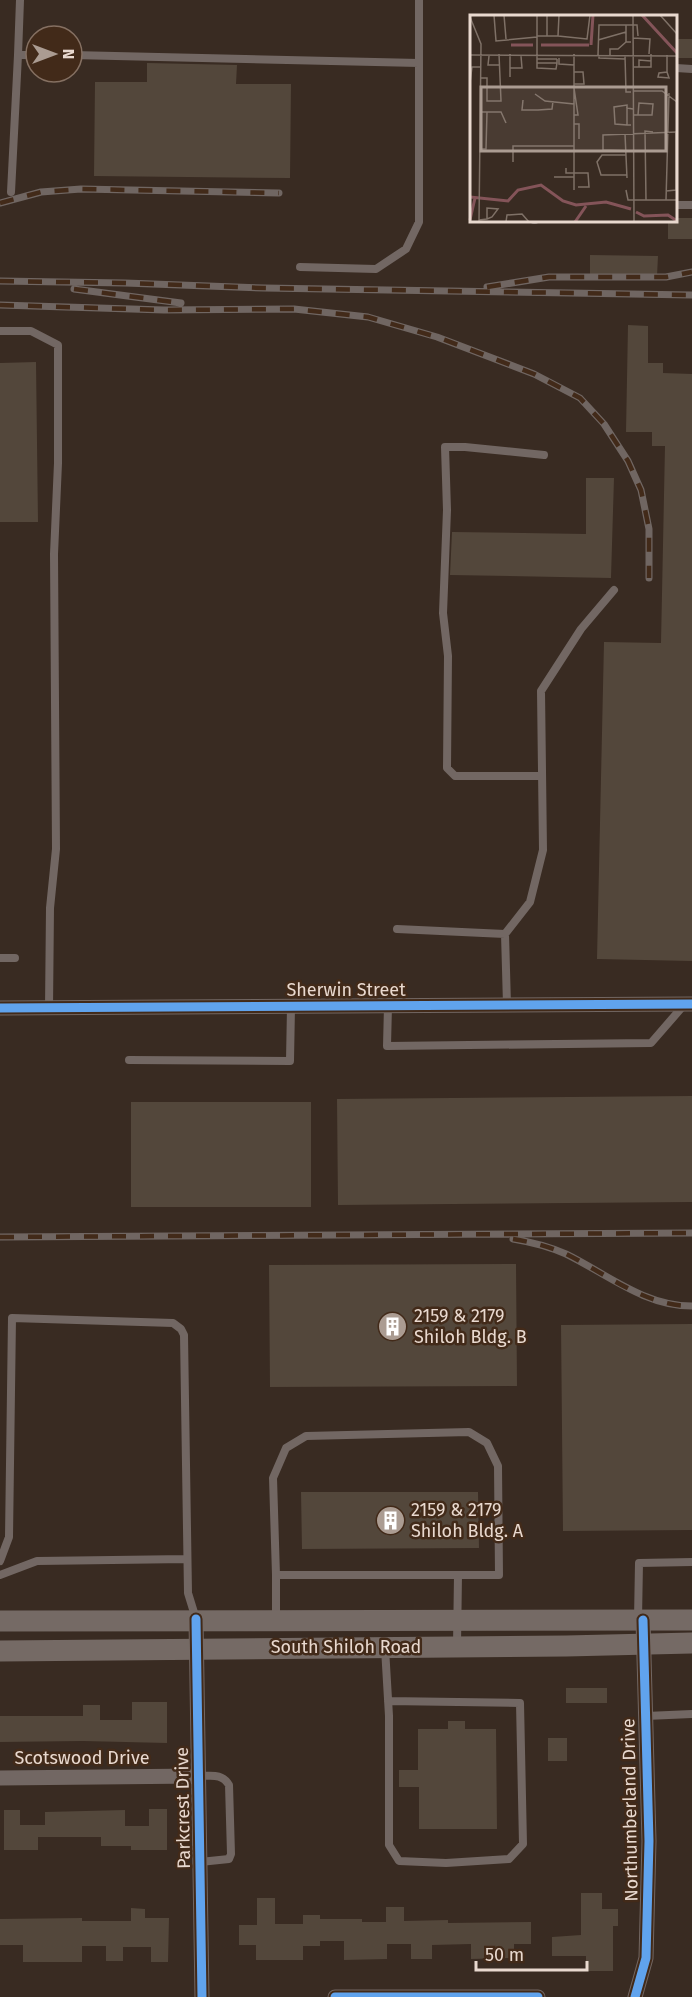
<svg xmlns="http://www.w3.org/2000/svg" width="692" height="1997" viewBox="0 0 692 1997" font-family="'Fira Sans',sans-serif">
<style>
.building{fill:#53473b}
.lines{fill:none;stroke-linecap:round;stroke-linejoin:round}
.lane{stroke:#726763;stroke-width:8}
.street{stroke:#726763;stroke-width:15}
.secondary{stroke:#756a65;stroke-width:21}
.rail-casing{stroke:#706662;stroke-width:7}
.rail{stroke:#422a19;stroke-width:4.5;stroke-dasharray:14;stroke-linecap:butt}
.cycleway-casing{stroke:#422a19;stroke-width:13}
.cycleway{stroke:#60a3ed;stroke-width:9}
.labels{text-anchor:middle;stroke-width:5;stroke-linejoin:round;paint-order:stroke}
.street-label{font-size:18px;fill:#e9d9cf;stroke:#422a19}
.poi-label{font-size:18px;fill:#e9d9cf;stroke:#422a19;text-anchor:start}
.inset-river{fill:none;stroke:#845459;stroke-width:3}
.inset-road{fill:none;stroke:#7f7167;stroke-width:1.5}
.view{fill:#ab9c92;fill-opacity:0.15;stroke:#ab9c92;stroke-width:3}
.inset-edge{fill:none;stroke:#e9d9cf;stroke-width:3}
</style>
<rect width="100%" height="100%" fill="#392b22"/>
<path class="building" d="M675,39h17v19h-17z
M147,63l90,2 -1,19h55l-1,94 -196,-2 1,-94h52z
M675,218h17v21h-24v-19h7z
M590,255l68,1 -1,20 -67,-1z
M628,325l20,1v37h15v10l29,1v587l-95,-2 7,-317 57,1 4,-197h-13v-14h-26z
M36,362l2,160h-38v-159z
M586,478h28l-3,100 -161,-3 2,-43 134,2z
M692,1096v106l-354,3 -1,-106z
M131,1102h180v105h-180z
M516,1264l1,122 -247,1 -1,-122z
M692,1324v206l-129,1 -2,-206z
M301,1492h177l1,56 -177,1z
M566,1688h41v15h-41z
M132,1702h35v41l-84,-2 -83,1v-26h83v-11h17v15h32z
M448,1721h17v8h31l1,100h-78v-42h-20v-17h19v-41h30z
M548,1738h19v23h-19z
M149,1809h18v41h-36v-4h-30v-9h-63v13h-34v-40h16v15h25v-13l80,-2v16h24z
M581,1893h21v16h16v17h-5v45h-27v-15h-34v-19l29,-2z
M257,1898h18v26h28v-9h17v4h42v3h24v-15h18v14l44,-1v3l83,-1v22h-17v14l-43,1v-15l-39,1v14h-21v-15h-24v15l-43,1v-19h-24v5h-17v14h-47v-15h-17v-20h18z
M131,1908l14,1v9h24l-1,44h-17v-15h-28v14h-17v-15h-24v16h-59v-17h-23v-26l82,-1v3h49z"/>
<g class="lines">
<path class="lane" d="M20,0l-2,55h18
M72,55l347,8
M676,68l16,1
M11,192l7,-137
M676,205h16
M534,220h1
M300,267l76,2 30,-20 13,-27v-222
M0,331h31l27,14v118l-4,91 2,295 -6,59 -1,100
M542,776h-87l-8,-8 1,-112 -5,-43 4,-103 -2,-63h20l79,8
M397,929l108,5
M0,958h15
M507,1005l-2,-71 25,-32 13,-52 -2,-159 40,-62 33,-39
M388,1006l-1,40 264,-3 33,-38
M129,1060l161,1 1,-54
M0,1561l9,-24 3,-219 161,5 8,6 3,6 4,258 8,26
M0,1575l37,-14 150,-2
M276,1575l-3,-97 13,-30 20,-12 163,-4 18,11 11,23 1,109h-41
M276,1619v-44h182l-1,70
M638,1619l1,-56 53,-1
M385,1648l4,68v129l10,16 47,2 63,-4 14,-15 -3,-141 -132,-2
M646,1716l46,-2
M199,1776c13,0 23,-3 30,9l2,69 -2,5 -29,3"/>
<path class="street" d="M0,1008l692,-4
M196,1619l6,378
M0,1778l199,-2
M335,1997h203
M635,1997l11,-39 3,-117 -6,-221"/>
<path class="secondary" d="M0,1621l692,-1
M0,1651l566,-5 126,-3"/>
<defs>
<path id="rail" d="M0,203l41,-11 40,-3 198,4
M0,281l125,2 139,5 428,7
M487,287l62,-10h117l26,-5
M74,289l107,14
M0,305l164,5 130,-1 74,8 69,20 97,37 46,24 24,26 24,37 13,29 8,39v49
M0,1237l692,-4
M513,1239c18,3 35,7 53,15 41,20 78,52 126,52"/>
</defs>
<use href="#rail" class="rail-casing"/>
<use href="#rail" class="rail"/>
<defs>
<path id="cycleway" d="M0,1008l692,-4
M196,1619l6,378
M335,1997h203
M635,1997l11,-39 3,-117 -6,-221"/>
</defs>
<use href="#cycleway" class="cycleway-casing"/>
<use href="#cycleway" class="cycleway"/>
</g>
<defs>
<symbol id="building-disc" viewBox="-11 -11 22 22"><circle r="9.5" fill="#ab9c92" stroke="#422a19"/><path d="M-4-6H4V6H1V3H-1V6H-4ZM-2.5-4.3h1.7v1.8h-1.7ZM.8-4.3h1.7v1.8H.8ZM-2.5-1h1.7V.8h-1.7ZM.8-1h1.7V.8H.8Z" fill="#fff"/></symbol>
</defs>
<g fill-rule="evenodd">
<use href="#building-disc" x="376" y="1310" width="33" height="33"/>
<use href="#building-disc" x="374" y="1504" width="33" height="33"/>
</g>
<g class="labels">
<g class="street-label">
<text x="346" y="996">Sherwin Street</text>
<text x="346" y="1653">South Shiloh Road</text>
<text x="82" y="1764">Scotswood Drive</text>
<text transform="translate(183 1808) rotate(-91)" y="6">Parkcrest Drive</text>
<text transform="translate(630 1810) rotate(-91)" y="6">Northumberland Drive</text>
</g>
<g class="poi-label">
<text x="414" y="1322">2159 &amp; 2179<tspan x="414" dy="21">Shiloh Bldg. B</tspan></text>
<text x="411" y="1516">2159 &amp; 2179<tspan x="411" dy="21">Shiloh Bldg. A</tspan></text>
</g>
</g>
<g transform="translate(470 15)">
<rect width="207" height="207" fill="#392b22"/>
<path class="inset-river" d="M172,0l35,38M41,30h22M71,30h48M121,30l2,-30M0,182l38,4 10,-11 23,-5 22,16 13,4 30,-3 25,7M166,197l8,4 24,-1 9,6M0,205l5,-22M105,207l11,-16"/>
<path class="inset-road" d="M24,0l2,26 41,-4M34,0l2,24M67,0v53l19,1 1,-6M163,0l1,207M190,0l17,19M0,2l11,27 -2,178M156,10v17h5M67,21h21l1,-21M77,21v-21M88,21l29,3 3,-24M163,23l17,1 -1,15M128,25l28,-8M104,39v136M0,40l207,1M128,40l1,-30h38l1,11M129,40v3l26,1M197,40v17l-8,1 -1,4 11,1 -2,-6M19,41l-1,9h11M140,41v-7h8l8,-7M155,41l1,36h5M89,43v6l15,1M67,44h20M67,48h20v-4M163,52h18v-13M169,52v-7l12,1M40,53h12l-1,-12M104,57h9l1,12h-10M40,62v-23M11,63h6v23h14l-2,-47M0,68l2,-16h9M164,76h28l15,11M65,79l10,7 29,3M53,85l-1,10h16l14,-1 1,-8M157,93v-3l-13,2 1,17 12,1M10,97h21l5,11M104,100h4l-4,-27M163,100h19l1,-11 -14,-1 -1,12M104,109h5v15M161,110h-4v-17l6,1M155,119l2,44M10,134h6l1,-37M164,136l-31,-1v-15l74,-3M156,140h-24l-5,7 4,13h26M43,147v-16h61M96,153v5h22l1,14h-11M84,162h20M156,175l2,10h49M196,176l10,-1v-58M176,185l-1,-69 8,1M196,185l3,-107M9,205l8,-1 5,-2 6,-8 -11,-1v11M36,207l1,-7 15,-1 7,8"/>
<path class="view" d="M11,72h185v64h-185z"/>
<rect width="207" height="207" class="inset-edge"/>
</g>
<g transform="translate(54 54) rotate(90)"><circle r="28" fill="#422a19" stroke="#857062" stroke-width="1.5"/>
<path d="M0-4.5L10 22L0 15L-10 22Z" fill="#ab9c92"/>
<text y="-9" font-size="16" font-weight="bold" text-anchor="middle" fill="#e9d9cf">N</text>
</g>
<path d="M476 1961v9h111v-9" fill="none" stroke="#e9d9cf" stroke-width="3"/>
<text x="485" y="1961" font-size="18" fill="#e9d9cf" stroke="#422a19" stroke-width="4.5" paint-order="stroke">50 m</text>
</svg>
